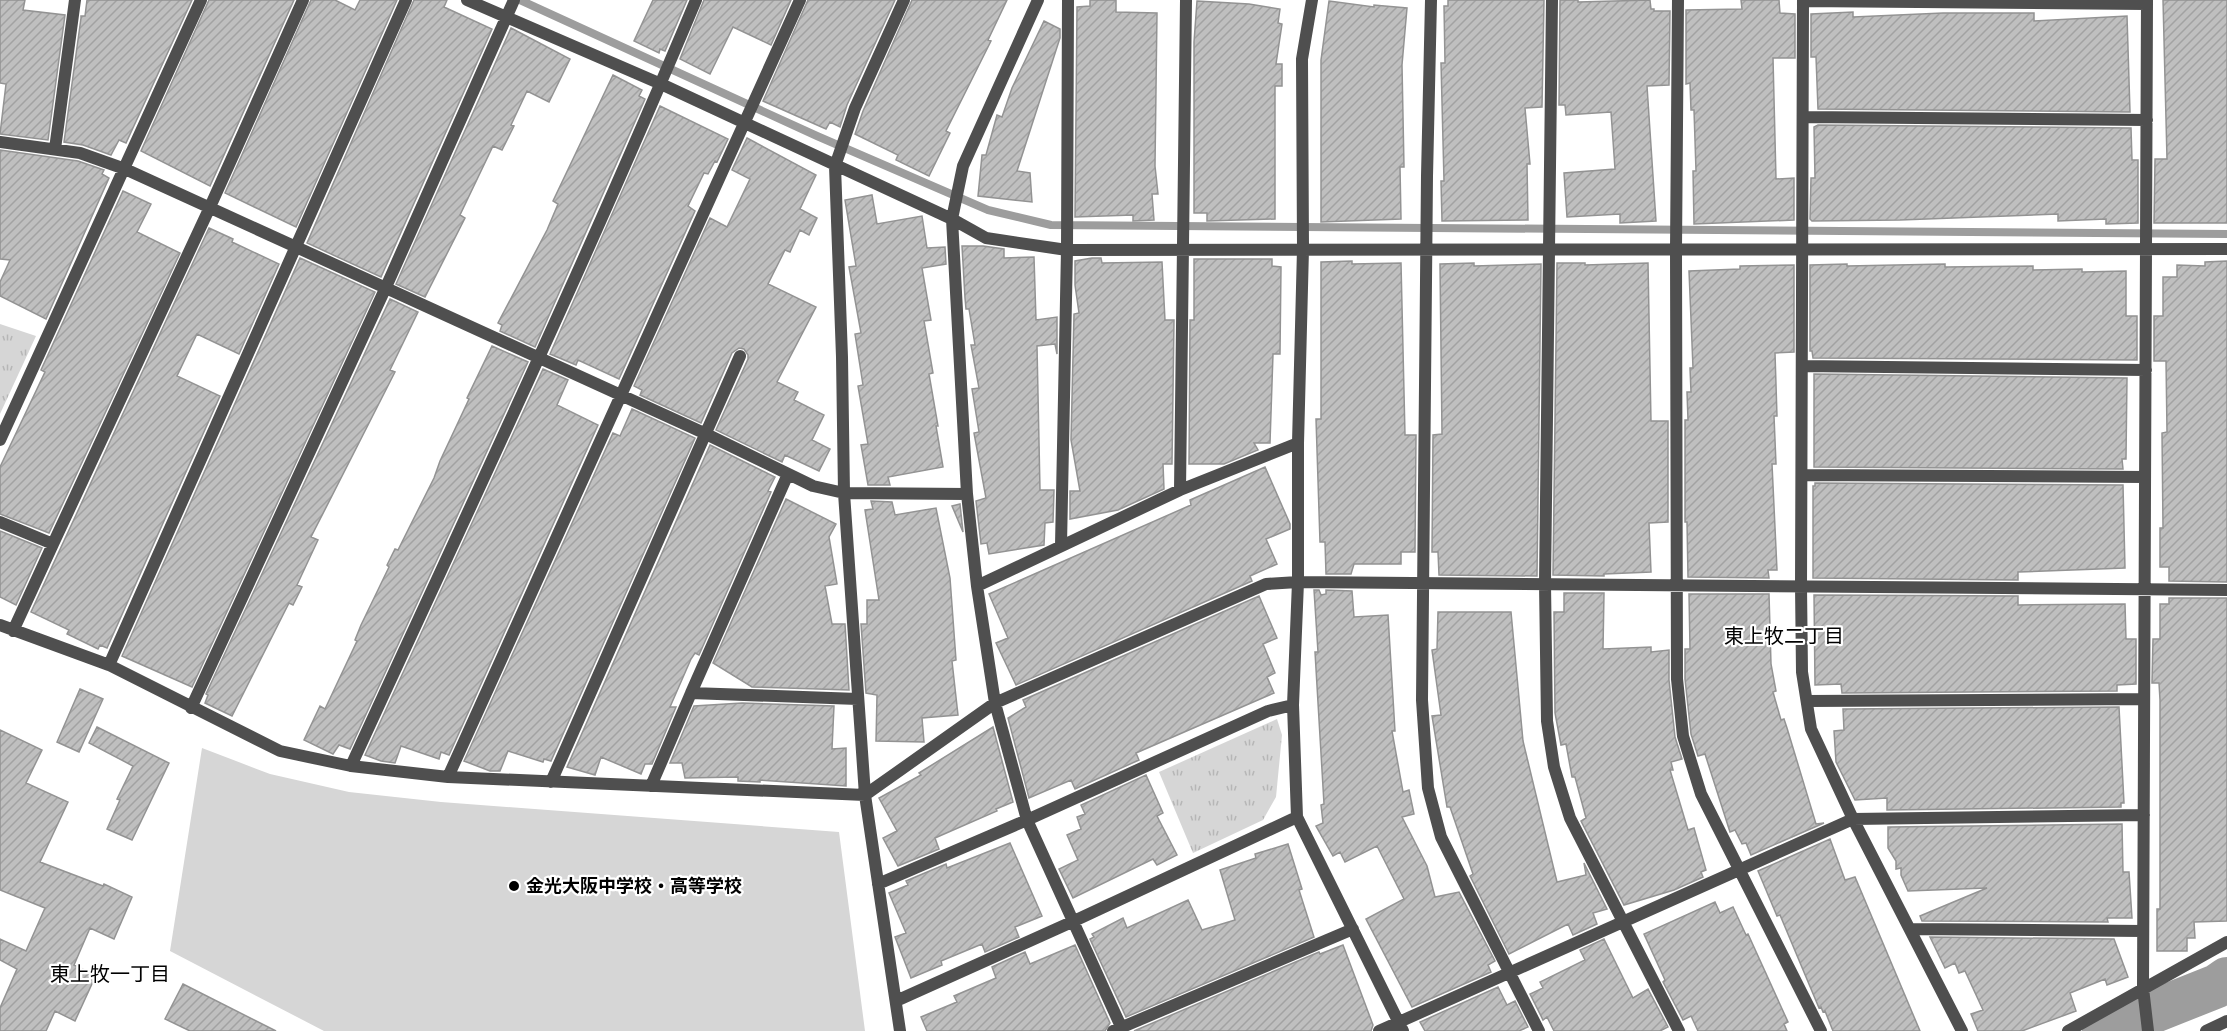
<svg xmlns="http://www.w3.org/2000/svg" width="2227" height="1031" viewBox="0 0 2227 1031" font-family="Quicksand,'Noto Sans JP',sans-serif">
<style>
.grass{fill:url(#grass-tufts)}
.pitch{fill:#d6d6d6}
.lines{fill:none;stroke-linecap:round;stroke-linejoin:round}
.stream{stroke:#9d9d9d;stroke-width:8}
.river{stroke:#9d9d9d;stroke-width:44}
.building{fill:url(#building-hatch);stroke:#939393;stroke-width:1.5}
.minor{stroke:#4f4f4f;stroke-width:12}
.tertiary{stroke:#4f4f4f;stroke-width:12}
.poi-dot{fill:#000;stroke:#fff;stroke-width:2}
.labels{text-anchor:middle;stroke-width:4.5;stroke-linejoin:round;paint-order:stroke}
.poi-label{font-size:18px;font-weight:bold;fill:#000;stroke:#fff;text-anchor:start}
.neighbourhood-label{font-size:20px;fill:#000;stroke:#fff}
</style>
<defs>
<pattern id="grass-tufts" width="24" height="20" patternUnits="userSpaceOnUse" patternTransform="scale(1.5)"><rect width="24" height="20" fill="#d6d6d6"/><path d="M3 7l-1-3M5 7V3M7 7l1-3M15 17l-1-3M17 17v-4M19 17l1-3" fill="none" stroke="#b6b6b6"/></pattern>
<pattern id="building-hatch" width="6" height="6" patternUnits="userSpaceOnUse" patternTransform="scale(1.5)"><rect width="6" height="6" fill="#bfbfbf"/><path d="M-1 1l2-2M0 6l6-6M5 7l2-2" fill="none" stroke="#a2a2a2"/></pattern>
</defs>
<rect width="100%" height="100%" fill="#fff"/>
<path class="grass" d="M0,324l36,12 -36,78z
M1277,719l5,16 -6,62 -13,23 -70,33 -34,-81z"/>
<path class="pitch" d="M202,748l68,26 79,18 92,10 398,30 26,199h-541l-154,-80z"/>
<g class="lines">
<path class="stream" d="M520,0l297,136 171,74 63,15 1176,9"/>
<path class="river" d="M2104,1031l113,-45 10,-7"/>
</g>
<path class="building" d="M0,0h25l-2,10 42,5 -17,125 -48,-6 6,-50 -6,-1z
M87,0h105l-66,143 -7,-3 -8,15 -28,-10 -19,-3 17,-124v-2h4z
M209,0h85l-84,186 -69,-35z
M311,0h24l20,10 5,-10h37l-101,227 -71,-34z
M414,0h33l-3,7 48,22 -111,248 -74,-34z
M653,0h34l-22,51 -5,-2 -1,4 -25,-12z
M704,0h87l-20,45 -38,-18 -23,47 -30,-15z
M808,0h87l-48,105 -7,22 -10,-5 -4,7 -63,-28z
M912,0h95l-19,40 3,1 -45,90 4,2 -21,43 -33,-16 2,-5 -43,-21 8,-23z
M1090,0h26v12l41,1 -2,153 3,28h-6l2,26 -21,1v-6l-58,2 2,-210 13,-1z
M1448,0h96l-2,107 -17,1 5,56h-3l1,56 -86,1 -1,-40h3l-3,-118h4l-1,-57h4z
M1560,0h18v2l72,-2 1,9h3v2h16l-1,74 -22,1 9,135 -36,2v-9l-53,3 -3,-44 51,-4 -4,-57 -45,3 -1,-10h-6z
M1741,0h38l1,13 15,1v44h-22l3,121 18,-1v42l-100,4 -1,-53h3l-2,-61h-3l-1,-27 -4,1v-74l56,-1z
M2163,0h64v223h-73l1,-64h12z
M1197,1l52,3 31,5 -2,14 4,1 -6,40h6v22h-7v133l-68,2v-8h-13v-171z
M1329,1l45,6v-2l33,3 -5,57 2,102h-4l1,52 -80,3v-162z
M1853,12v5l90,-4h91v8l93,-5 3,96 -312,-3 -2,-52h-5v-43z
M1044,21l16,8v9l-43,133 13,2 2,29 -54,-6 4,-41h4l11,-40 5,2 10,-29z
M511,28l59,31 -21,43 -22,-11 -16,34 3,1 -12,24 -9,-4 -33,69 5,3 -40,79 -29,-13z
M613,75l29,15 -3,6 6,3 -110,248 -35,-16 2,-6 -4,-2 49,-93 11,-26 -5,-3z
M660,106l68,33 -11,23 -2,-1 -7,13 -4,-1 -16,33 7,5 -76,168 -41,-19 -2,5 -26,-11z
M1818,125l313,3 1,32h6v63l-32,1v-5l-48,2v-7l-158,6 -88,1 -2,-2 1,-41h4l-1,-51z
M747,138l69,37 -16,34 17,9 -8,17 -9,-5 -10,22 -5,-2 -17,34 48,23 -39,75 21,10 -4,8 30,15 -12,25 18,9 -11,22 -34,-16 -3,7 -66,-32 32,-71v-4l-4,-6 -5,-1 -7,5 -31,70 -61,-28 2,-5 -8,-4 76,-168 17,9 23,-48 -18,-9z
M0,150l78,11 26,9 -2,4 7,4 -63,141 -46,-23v-14l10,-22 -10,-1z
M123,191l28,13 -14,28 43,21 -131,280 -49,-19v-47l45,-95 -4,-2z
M872,195l5,29 45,-8 5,32 18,-1 1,17 -24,4 9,52 -7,1 9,52 -4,1 9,52h-2l7,41 -55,10 2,8h-22l-7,-40 7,-1 -10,-58 5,-1 -8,-51 6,-1 -12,-66 7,-1 -11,-66z
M209,228l24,11 -1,3 47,22 -40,90 -42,-20 -20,42 43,20 -113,252 -7,-3 -2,4 -31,-15 2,-4 -38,-18z
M962,246h21l21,3v9l30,-1 2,63 21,-3v37l-2,-10 -18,2 3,144h14l-1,32 -8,1 -1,22 -55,9 -2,-11 -6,1 -5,-43 10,-3 -12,-65 5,-1 -7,-43 7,-1 -8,-43h4l-6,-36h-3l-1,-11z
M300,258l75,34 -183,395 -70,-31z
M1092,258h9l1,5 60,-1 3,58h9l-2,144h-9l1,25 -46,21 -48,9v-28h10l-9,-51 3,-126 5,-1 -4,-28v-24z
M1194,259h78v7l9,1 -1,87h-7l-3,89h-16l4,7 -34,14h-35l1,-144h4z
M1352,261v3l49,-1 4,172h11l-1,117h-14v12h-47l-3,10h-25l-1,-32h-5l-4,-123h5v-157z
M2227,261v321l-58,-1v-14h-9v-39h3l-1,-95 5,-1 -1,-71h-12v-45h9v-39h14v-12l28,1v-4z
M1474,263v3l67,-2 -4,312 -98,-1 -1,-23h-6l1,-117 9,-1 -2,-170z
M1557,263h28v2l63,-2 3,158h17v101l-19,1 2,49 -47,2v2l-51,-1z
M1847,264v2l98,-2v3l88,-1v4l49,-1v3l44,-1v45h11v44l-324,-2 -1,-7h-2v-86z
M1794,265v87l-19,1 2,63h-3l2,48h-4l5,106h-9l1,8 -81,-1 -1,-55h-2v-102h3l-1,-28h4l-1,-24h3l-4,-97 51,-2v-3z
M390,299l28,13 -28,58 5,2 -84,165 7,3 -21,45 5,2 -9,18 -4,-2 -57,113 -27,-13 3,-8 -2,-1z
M492,346l36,16 -178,387 -11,-4 -6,9 -29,-14 16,-34 5,3 32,-68 -2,-1 6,-15 28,-58 -2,-2 8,-16 3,1 36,-72 6,-17 29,-62 -2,-1z
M543,369l25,11 -11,25 41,20 -149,330 -8,-3 -2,7 -38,-13 -6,17 -14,-2 -16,-6z
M1814,374l313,4 -1,81h-4l1,10 -309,-2z
M632,409l63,29 -144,323 -7,-2 -1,3 -35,-11 -8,20h-10l-26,-10 149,-328 7,3z
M710,445l65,32 -7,14 3,1 -72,163 -4,-2 -4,6 -21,48h6l-24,57h-7l-4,10 -40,-17 -6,18 -28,-8z
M1265,467l25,57v5l-24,10 11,25 -27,12 2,5 -236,104 -20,-42 12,-5 -19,-44 202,-89 -1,-5z
M1815,483l308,2 2,83 -107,4v8l-205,-2v-92h2z
M786,499l50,25 -7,13 8,47 -12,2 7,38h13l4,66 -97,-3 -39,-24z
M871,501l21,1 3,13 41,-7 14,70 6,82 -4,1 6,54 -36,3 2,24 -48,-1 1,-46 -11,-2 -5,-69h6v-24h12l-14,-90 8,-1z
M960,504l3,28 -11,-26z
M0,531l42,17 -26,57 -16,-8z
M1314,590h5l2,5 5,-1v-4l26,1 2,26 34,-2 7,116h-3l11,61 6,-2 5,24 -12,3 25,49 8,31 24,-5 36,69 -7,4 3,7 -79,35 -46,-88 38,-20 -27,-53 -32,16 -5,-10 -7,4 -17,-30 7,-3 -2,-18 3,-1 -9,-152h3z
M1564,593h40l-1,56 48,-2v5l18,-2v30l6,57 7,22 -11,3 2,8h-3l18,60 6,-2 12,42 -5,2 2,5 -29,13 -50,15 -43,-84 5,-3 -11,-41h-3l-6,-33 -5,1 -6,-32 -1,-101h10z
M1689,594h80l2,70 5,27 -3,1 8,28 3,-1 3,9 29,96 8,-1 -73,32 -5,-12 -4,1 -7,-14 -5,2 -25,-78 -7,2 -7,-22 -6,-55v-30h5z
M1814,595l204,1v9l107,-1 1,35h10v45l-19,1v6l-275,2 -1,-9 -26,1z
M1259,596l18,42 -14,6 12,29 -8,4 7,16 -138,60 3,7 -64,29 -4,-9 -42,18 -21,-80 18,-11 -3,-7z
M2169,598h58v323l-33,1 1,16h-8v13h-30v-42h3v-209l-1,-17h-7l1,-44h7v-35h9z
M1438,612h73l12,129 34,141 29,-7 -2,-12 23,46 -14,4 4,11 -24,11 -5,-11 -59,30 -39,-78 3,-2 -23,-67h-3l-15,-91 9,-1 -9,-65 5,-1z
M80,689l23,10 -24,53 -22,-10z
M742,703l92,3 -2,43 14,-1v38l-86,-6v2l-22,-1v-4l-53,1 -3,-15h-12l24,-57z
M2119,707l5,96h-3v4l-234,3v-12l-32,2 -19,-38 -2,-31 10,-1 -1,-21z
M97,727l72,36 -37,77 -25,-11 13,-29 -3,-1 16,-33 -44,-23z
M993,727l20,75 -17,7 1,2 -62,27 4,11 -41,17 -15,-28 14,-7 -18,-33 42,-23 -2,-2z
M0,730l42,20 -16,33 42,19 -28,60 63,24 1,-2 28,13 -18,42 -24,-11 -16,37 22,10 -21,46 -20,-10 -9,20h-46v-23l17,-39 -17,-9v-21l26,12 19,-43 -45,-18z
M1146,775l17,38 -6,3 20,39 -20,10 -4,-6 -80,39 -14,-29 19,-9 -11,-25 14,-6 -4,-12 8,-3 -4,-9z
M2122,824l1,48h6l3,46h-25l1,4 -186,-1 -2,-5 67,-28 -79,3 -7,-16v-7l-5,1v-8l-8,-13v-21z
M1830,839l15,41 10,-3 65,154h-87l-8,-20 -2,1 -2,-5 -2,1 -39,-93 -3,1 -19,-45z
M1010,843l32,73 -27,11 4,10 -34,15 -3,-8 -41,17 1,4 -31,13 -16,-41 11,-4 -17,-40 19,-8 -2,-4 40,-17 1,4z
M1288,844l14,45 -3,1 15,47 -188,80 -36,-78 4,-2 -2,-3 31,-16 4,10 61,-28 14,30 33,-10 -15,-50 36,-12 -1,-4z
M1715,902l5,11 13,-6 13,28 2,-1 40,88 -4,2 3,7h-89l-7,-15 -8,4 -20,-38 2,-2 -21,-46z
M1930,937l184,2 14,38 -21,8 -2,-6 -35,14 6,18 -54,20h-44l-7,-17 12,-4 -18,-39 -6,2 -4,-10 -10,5z
M1604,939l29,59 15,-9 20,38 -8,4h-106l-7,-14 -4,3 -13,-26 13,-6 -3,-6 45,-22 -5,-10z
M1075,945l35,78 -5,8h-178l-6,-14 36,-15 -3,-6 42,-18 -4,-11 33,-15 5,12z
M1343,945l30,80 -2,6h-237l185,-79 1,2z
M183,984l93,47h-86l-25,-12z
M1498,987l9,18 8,-4 13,26 -9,4h-94l-5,-9z"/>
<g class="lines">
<path class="minor" d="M467,0l194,84 291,135 34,19 81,12 1160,-1
M1038,0l-75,166 -11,53 15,275 10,92 18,117 32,117 96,211
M1312,0l-10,59 1,190 -5,194v139l-5,123 4,112 106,214
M1431,0l-4,176 -5,524 6,88 13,49 98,194
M1552,0l-7,584 2,137 7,46 16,51 109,213
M1678,0l-2,249 1,430 6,57 18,58 120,237
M1803,0l-2,586 1,86 9,57 42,90 109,212
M2147,0l-4,988 5,43
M1803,1l344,3
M1803,117l344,3
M0,142l80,11 45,16 579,264 109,53 31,7 123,1
M55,149l20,-149
M1802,366l344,4
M0,440l201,-440
M1802,475l343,2
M1180,490l6,-490
M0,522l53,22 -40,87
M53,544l157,-337 93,-207
M1061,545l6,-295 1,-250
M977,586l203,-96 118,-47
M0,625l109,40 171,86 71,15 97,11 417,18 130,-92 271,-119 32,-2 929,8
M109,665l297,-665
M691,693l97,-219
M1807,701l337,-2
M191,708l195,-421 128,-287
M351,766c117,-255 237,-508 345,-766
M448,777l352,-777
M551,782l189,-426
M651,786l40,-93 167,6
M878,884l149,-64 241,-109 25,-6
M1911,929l232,2
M896,1001l178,-80 223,-104
M900,1031l-35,-236 -21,-302 -2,-136 -7,-191 20,-58 49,-108
M1113,1031l240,-102
M1379,1031l474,-212 291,-4
M2068,1031l159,-89"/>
<path class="tertiary" d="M2206,1031l21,-10"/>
</g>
<circle class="poi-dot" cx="514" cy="886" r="6"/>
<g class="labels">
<g class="poi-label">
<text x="526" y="892">金光大阪中学校・高等学校</text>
</g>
<g class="neighbourhood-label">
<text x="1784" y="643">東上牧二丁目</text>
<text x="110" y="981">東上牧一丁目</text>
</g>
</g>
</svg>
